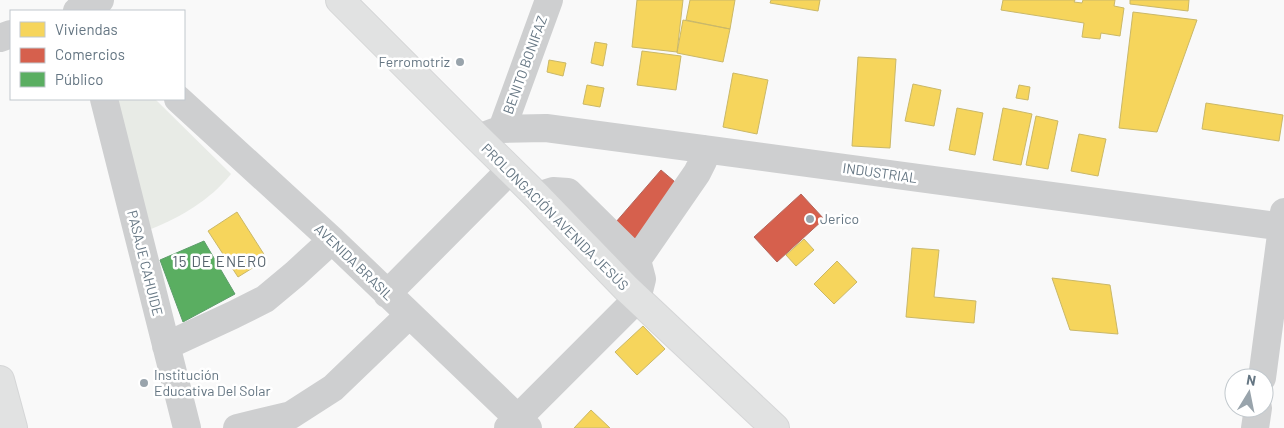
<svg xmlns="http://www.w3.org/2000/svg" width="1284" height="428" viewBox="0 0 1284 428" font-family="Barlow,sans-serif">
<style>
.green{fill:#e8ebe6}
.homes{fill:#f6d55c;stroke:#cab868}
.shops{fill:#d6604d;stroke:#b4675d}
.public{fill:#5aae61;stroke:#5d9d6b}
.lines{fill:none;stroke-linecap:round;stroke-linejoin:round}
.major-casing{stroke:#d5d6d7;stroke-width:30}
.minor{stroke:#cecfd0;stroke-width:28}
.major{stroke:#e1e2e2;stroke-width:28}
.poi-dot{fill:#99a4ac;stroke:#fff;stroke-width:2}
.labels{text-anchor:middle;stroke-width:5;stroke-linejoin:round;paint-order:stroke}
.poi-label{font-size:14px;fill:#657683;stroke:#fff;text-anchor:start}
.street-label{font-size:14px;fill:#657683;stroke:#fff}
.neighbourhood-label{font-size:15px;letter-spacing:1px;fill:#57646e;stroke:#fff}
</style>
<rect width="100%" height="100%" fill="#f9f9f9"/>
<path class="green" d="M114,99h41l76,75c-21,26 -50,43 -80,55z"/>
<path class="homes" d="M637,0h46l-6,52 -45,-5z
M690,0h45l-5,29 -44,-9z
M771,0h49l-2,11 -48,-8z
M1003,0h72l-1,2 8,1 1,-3h32l-1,6 10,2 -4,28 -19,-3 -1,6 -18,-2 2,-14 -83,-13z
M1130,0h59l-1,11 -58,-7z
M1133,12l64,8 -40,112 -38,-4z
M683,20l47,9 -7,33 -46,-9z
M595,42l12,2 -4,22 -12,-3z
M642,51l39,5 -5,34 -39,-5z
M858,57l38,2 -6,89 -38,-2z
M549,60l17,3 -3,13 -16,-4z
M733,73l35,7 -11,54 -34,-7z
M913,84l28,6 -7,36 -29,-5z
M587,85l17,3 -4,19 -17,-3z
M1019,85l11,2 -2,13 -12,-2z
M1206,103l77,12 -4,26 -77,-12z
M957,108l26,5 -8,42 -26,-5z
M1003,108l29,6 -11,51 -28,-5z
M1036,116l22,5 -10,48 -22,-4z
M1079,134l27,5 -8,37 -27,-5z
M237,212l30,47 -29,18 -30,-46z
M804,239l10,11 -18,16 -10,-11z
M912,248l27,2 -5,47 42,4 -2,22 -68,-6z
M837,261l20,21 -23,22 -20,-20z
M1052,278l58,7 8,49 -48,-4z
M643,326l22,23 -28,26 -22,-23z
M591,410l19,18h-36z"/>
<path class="shops" d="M661,170l20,17 -54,60 -18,-17z
M801,194l23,25 -47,43 -23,-25z"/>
<path class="public" d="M204,241l31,53 -52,28 -23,-62z"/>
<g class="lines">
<defs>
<path id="major" d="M340,0l138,138 59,58 90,93 148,139
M0,380l13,48"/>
</defs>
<use href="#major" class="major-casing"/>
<path class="minor" d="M77,11l23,-11
M0,38l11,-4
M104,99l83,329
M178,99l154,141 196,188
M502,129l47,-129
M478,138l24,-9 44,-1 738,99
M537,196l16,-5 15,1 69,68
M387,294l123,-124
M166,346l67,-31 32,-16 30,-25 37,-34
M1262,378l22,-166
M237,428l54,-13 42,-27 76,-73
M508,428l129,-129 5,-20 -5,-19 60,-87 6,-12 1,-12
M1255,428l3,-20"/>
<use href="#major" class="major"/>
</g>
<g class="poi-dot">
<circle cx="460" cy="62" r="5"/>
<circle cx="810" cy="219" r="5"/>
<circle cx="144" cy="383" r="5"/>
</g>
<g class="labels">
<g class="poi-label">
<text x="450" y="67" text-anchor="end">Ferromotriz</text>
<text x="820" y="224">Jerico</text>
<text x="154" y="380">Institución<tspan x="154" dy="16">Educativa Del Solar</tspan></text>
</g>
<g class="street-label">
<text transform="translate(525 65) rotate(-70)" y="5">BENITO BONIFAZ</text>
<text transform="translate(880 173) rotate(8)" y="5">INDUSTRIAL</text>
<text transform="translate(555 217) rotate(45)" y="5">PROLONGACIÓN AVENIDA JESÚS</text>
<text transform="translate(354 262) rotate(44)" y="5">AVENIDA BRASIL</text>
<text transform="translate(145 263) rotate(76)" y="5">PASAJE CAHUIDE</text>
</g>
<g class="neighbourhood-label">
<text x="220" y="267">15 DE ENERO</text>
</g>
</g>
<rect x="10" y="10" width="175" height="90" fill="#ffffff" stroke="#c1c8cd"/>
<rect x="20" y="22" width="25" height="15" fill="#f6d55c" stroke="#c1c8cd"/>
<text x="55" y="35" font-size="15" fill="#657683">Viviendas</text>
<rect x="20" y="48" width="25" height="15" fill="#d6604d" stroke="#c1c8cd"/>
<text x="55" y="60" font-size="15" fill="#657683">Comercios</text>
<rect x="20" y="72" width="25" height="15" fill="#5aae61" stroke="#c1c8cd"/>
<text x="55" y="85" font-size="15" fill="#657683">Público</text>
<g transform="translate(1249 393) rotate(10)"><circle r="24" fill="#ffffff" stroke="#c1c8cd"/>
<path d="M0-4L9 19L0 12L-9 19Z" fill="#99a4ac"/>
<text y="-8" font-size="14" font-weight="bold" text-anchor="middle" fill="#657683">N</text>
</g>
</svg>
